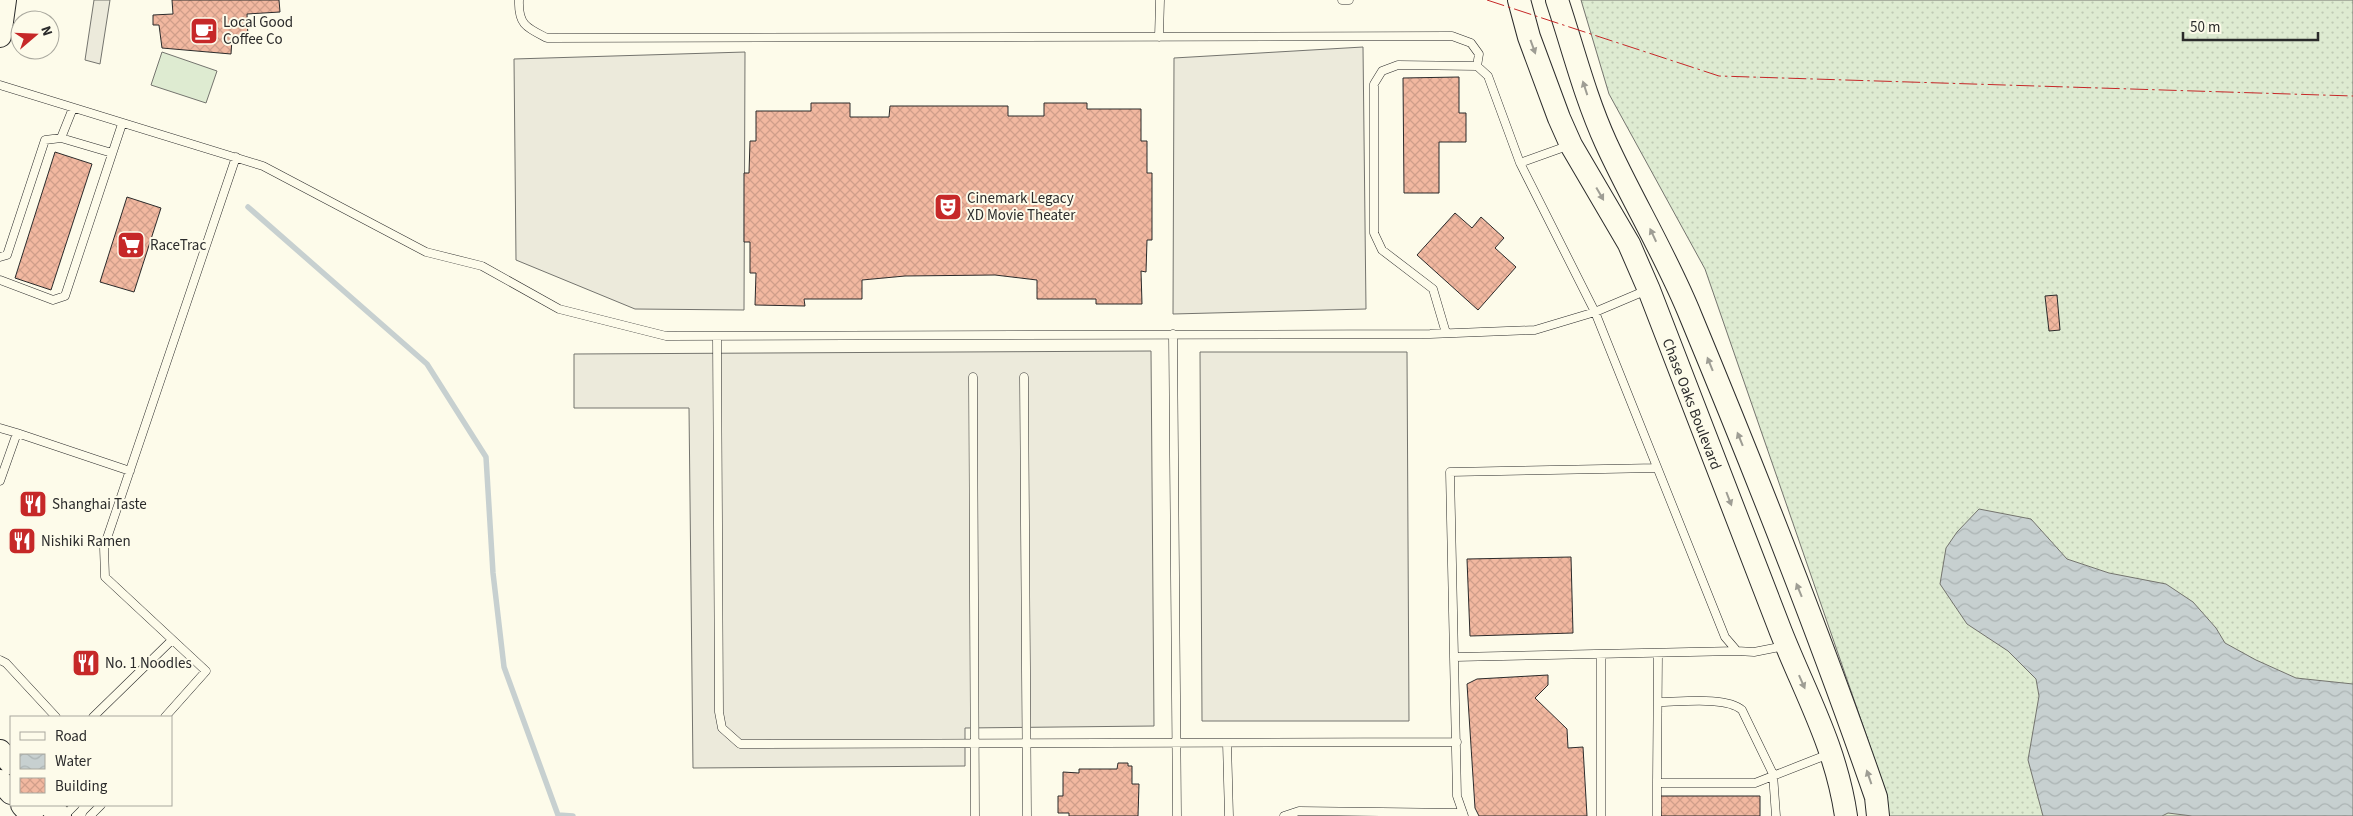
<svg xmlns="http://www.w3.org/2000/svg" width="2353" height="816" viewBox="0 0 2353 816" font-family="'Source Sans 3',sans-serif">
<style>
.grass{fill:url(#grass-dots);stroke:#74746e}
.pitch{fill:#deebd1;stroke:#74746e}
.parking{fill:#eceadb;stroke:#74746e}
.water{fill:url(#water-waves);stroke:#74746e}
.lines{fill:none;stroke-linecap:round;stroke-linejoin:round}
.stream{stroke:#c7d0d0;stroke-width:5.5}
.building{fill:url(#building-cross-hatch);stroke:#2b2b2b}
.lane-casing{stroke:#2b2b2b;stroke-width:9}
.secondary-casing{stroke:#2b2b2b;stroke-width:24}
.lane{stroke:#fdfbea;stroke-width:8}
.secondary{stroke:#fdfbea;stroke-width:22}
.power{stroke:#c62828;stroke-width:1;stroke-dasharray:18 4 2.5 4;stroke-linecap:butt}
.oneway{fill:#9e9d94}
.labels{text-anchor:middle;stroke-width:4;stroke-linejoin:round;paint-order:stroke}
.poi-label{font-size:15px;fill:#2b2b2b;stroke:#fdfbea;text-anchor:start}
.street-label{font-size:15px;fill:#2b2b2b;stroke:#fdfbea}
</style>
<defs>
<pattern id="grass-dots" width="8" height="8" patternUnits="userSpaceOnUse" patternTransform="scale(1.25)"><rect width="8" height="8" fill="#deebd1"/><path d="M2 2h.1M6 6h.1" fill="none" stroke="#bfcab4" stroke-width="1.8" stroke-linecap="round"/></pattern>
<pattern id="water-waves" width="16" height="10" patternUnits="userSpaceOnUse" patternTransform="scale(1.25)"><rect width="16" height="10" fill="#c7d0d0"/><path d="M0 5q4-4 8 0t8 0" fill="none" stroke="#abb3b3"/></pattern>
<pattern id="building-cross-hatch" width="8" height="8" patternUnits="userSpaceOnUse" patternTransform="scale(1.25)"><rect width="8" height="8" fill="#f2b8a0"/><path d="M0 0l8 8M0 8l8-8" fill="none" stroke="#d09e8a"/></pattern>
</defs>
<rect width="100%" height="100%" fill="#fdfbea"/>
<path class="grass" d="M1581,0h772v816h-464l-2,-21 -182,-526 -96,-175z"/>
<path class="pitch" d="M162,52l55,19 -11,32 -55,-18z"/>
<path class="parking" d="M94,0h16l-10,64 -15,-4z
M1363,47l3,262 -193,5 1,-256z
M745,52l-1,258 -109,-1 -119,-49 -2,-201z
M1151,351l3,375 -189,2v38l-272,2 -4,-360h-115v-54z
M1200,352h207l2,369h-207z"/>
<path class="water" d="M1979,509l52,10 36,40 42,14 57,11 27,18 23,26 9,15 31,17 40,18 57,6v132h-161l-24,-3 -6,3h-119l-15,-56 11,-64 -3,-17 -28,-28 -41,-27 -27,-40 6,-36 11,-16z"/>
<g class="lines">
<path class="stream" d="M248,207l179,157 59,93 7,116 11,94 54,148 15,1"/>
</g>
<path class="building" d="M172,0h107l1,12 -33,2 1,24 -16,1 -1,15 -69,-6 -3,-23h-6v-10l20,-1z
M1459,77v36h7v29h-27v51h-35l-1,-115z
M811,103h39v14h39l1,-11h118v10h36v-13h43v6h54v32h6v32h5v67h-5l-1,32 -5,-1 1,33h-46v-5h-59v-19l-42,-5 -90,1 -43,4v19h-58l1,7 -50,-1 1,-32h-6v-31h-6v-69h5l1,-32h6v-30h55z
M55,152l37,12 -41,126 -36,-12z
M127,197l34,11 -27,84 -34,-10z
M1455,213l17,15 9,-11 23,21 -9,10 21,19 -38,43 -61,-55z
M2057,295l3,35 -11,1 -4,-35z
M1571,557l2,76 -103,3 -3,-77z
M1548,675v10l-13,13 32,31 1,19 15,-1 4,69h-108l-4,-8 -8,-124 10,-5z
M1118,763h10v3h4v18h7l-1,32h-69v-3h-11v-17h5v-24l16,1v-4h38z
M1660,796h100v20h-99z"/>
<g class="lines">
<defs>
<path id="lane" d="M519,0c-1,25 8,28 28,38l905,-2 19,7 8,11 -2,12
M1342,0h7
M1159,37l1,-37
M0,85l263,81 163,86 56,14 77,43 107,27 764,-2 105,-4 60,-18 52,-22
M61,138l51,15
M1520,163l50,-18
M0,257l7,-2 38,-115 16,-2 12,-30
M0,280l53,20 12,-4 57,-172
M1446,333l-13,-44 -51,-39 -8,-17v-149l8,-13 16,-6 79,1 11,10 32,87 75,149 130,325 12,14 17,1 30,-6
M1173,334l4,482
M717,336l2,376 3,16 18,16 717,-2
M973,377l2,439
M1024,377l3,439
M0,428l17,5 -17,48
M17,433l113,38
M1658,653l-1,130h98l74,-29
M1455,657l282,-6
M0,660l6,3 50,54
M1658,702c21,0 69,-6 84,8l31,64 3,42
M93,717l79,-77
M165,717l41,-46 -101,-94 -1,-30 132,-390
M1227,743l2,73
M64,816l11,-11
M90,816l11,-11
M1284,816l15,-5 164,2
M1464,816l-7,-20 -7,-324 207,-4
M1601,816v-162
M1657,816v-33"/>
<path id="secondary" d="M1519,0l10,37 30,81 12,27 58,99 20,46c43,114 87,228 132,342 25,63 55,115 65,184
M1557,0c16,48 28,97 49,143 27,59 61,114 85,174 66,159 129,318 185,480l2,19
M0,36l5,-36
M0,751l11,12
M0,781l11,12
M22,805l10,11
M49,805l11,11"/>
</defs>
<use href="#lane" class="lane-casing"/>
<use href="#secondary" class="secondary-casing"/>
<use href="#lane" class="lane"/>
<use href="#secondary" class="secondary"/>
<path class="power" d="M1487,0l232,76 634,20"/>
</g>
<defs><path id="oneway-solid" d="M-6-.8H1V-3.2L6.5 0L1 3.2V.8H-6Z" transform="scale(1.25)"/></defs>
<g class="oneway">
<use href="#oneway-solid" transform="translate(1533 47) rotate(70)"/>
<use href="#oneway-solid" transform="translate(1585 88) rotate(-108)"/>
<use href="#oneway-solid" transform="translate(1600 194) rotate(60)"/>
<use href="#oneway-solid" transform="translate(1653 235) rotate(-115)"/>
<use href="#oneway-solid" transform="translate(1710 364) rotate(-112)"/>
<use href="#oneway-solid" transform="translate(1740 439) rotate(-112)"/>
<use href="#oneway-solid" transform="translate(1729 499) rotate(69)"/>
<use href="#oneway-solid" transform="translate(1799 590) rotate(-112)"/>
<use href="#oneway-solid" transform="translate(1802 682) rotate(66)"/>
<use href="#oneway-solid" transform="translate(1869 777) rotate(-109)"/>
</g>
<defs>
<symbol id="cafe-square" viewBox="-11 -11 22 22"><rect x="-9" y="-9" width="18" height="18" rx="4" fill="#c62828" stroke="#fdfbea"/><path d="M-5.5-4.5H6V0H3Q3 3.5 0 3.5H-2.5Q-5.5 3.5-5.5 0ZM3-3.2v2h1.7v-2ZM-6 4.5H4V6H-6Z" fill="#fff"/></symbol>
<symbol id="theatre-square" viewBox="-11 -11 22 22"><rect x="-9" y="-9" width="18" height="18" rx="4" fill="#c62828" stroke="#fdfbea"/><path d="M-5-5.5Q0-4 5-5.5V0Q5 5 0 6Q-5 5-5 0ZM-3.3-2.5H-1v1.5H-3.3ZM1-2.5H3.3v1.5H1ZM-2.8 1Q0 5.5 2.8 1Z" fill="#fff"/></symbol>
<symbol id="supermarket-square" viewBox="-11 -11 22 22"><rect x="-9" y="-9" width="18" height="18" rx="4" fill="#c62828" stroke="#fdfbea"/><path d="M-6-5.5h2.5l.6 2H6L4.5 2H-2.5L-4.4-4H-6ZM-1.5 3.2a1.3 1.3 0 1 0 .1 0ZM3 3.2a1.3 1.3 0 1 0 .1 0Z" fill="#fff"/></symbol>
<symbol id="restaurant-square" viewBox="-11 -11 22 22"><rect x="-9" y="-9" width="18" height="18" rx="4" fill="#c62828" stroke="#fdfbea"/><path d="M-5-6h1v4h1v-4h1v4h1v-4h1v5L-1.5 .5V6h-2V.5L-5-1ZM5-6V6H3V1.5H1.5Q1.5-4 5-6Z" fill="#fff"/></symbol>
</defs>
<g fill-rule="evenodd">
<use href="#cafe-square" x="188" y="15" width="32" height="32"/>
<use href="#theatre-square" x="932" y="191" width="32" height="32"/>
<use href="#supermarket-square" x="115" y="229" width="32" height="32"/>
<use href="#restaurant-square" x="17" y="488" width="32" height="32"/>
<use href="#restaurant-square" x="6" y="525" width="32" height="32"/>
<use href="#restaurant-square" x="70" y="647" width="32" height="32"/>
</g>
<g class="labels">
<g class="poi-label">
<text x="223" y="27">Local Good<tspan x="223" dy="17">Coffee Co</tspan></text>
<text x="967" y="203">Cinemark Legacy<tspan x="967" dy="17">XD Movie Theater</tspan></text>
<text x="150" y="250">RaceTrac</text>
<text x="52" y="509">Shanghai Taste</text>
<text x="41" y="546">Nishiki Ramen</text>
<text x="105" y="668">No. 1 Noodles</text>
</g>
<g class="street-label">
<text transform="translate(1692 404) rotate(69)" y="5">Chase Oaks Boulevard</text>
</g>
</g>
<rect x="10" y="716" width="162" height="90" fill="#fdfbea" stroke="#a9a89e"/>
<rect x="20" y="732" width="25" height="8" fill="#fdfbea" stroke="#a9a89e"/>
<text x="55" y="741" font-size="15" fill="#2b2b2b">Road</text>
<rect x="20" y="754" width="25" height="15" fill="url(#water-waves)" stroke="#a9a89e"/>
<text x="55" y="766" font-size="15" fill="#2b2b2b">Water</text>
<rect x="20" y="778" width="25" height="15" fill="url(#building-cross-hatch)" stroke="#a9a89e"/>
<text x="55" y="791" font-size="15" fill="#2b2b2b">Building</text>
<g transform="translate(35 35) rotate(71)"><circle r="24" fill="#fdfbea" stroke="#a9a89e"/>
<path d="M0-4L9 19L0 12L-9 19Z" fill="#c62828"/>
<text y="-8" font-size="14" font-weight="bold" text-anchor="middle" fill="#2b2b2b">N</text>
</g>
<path d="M2183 32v8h135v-8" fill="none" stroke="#2b2b2b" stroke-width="2.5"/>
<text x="2190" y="32" font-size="15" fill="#2b2b2b" stroke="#fdfbea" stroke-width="4" paint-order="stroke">50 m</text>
</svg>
